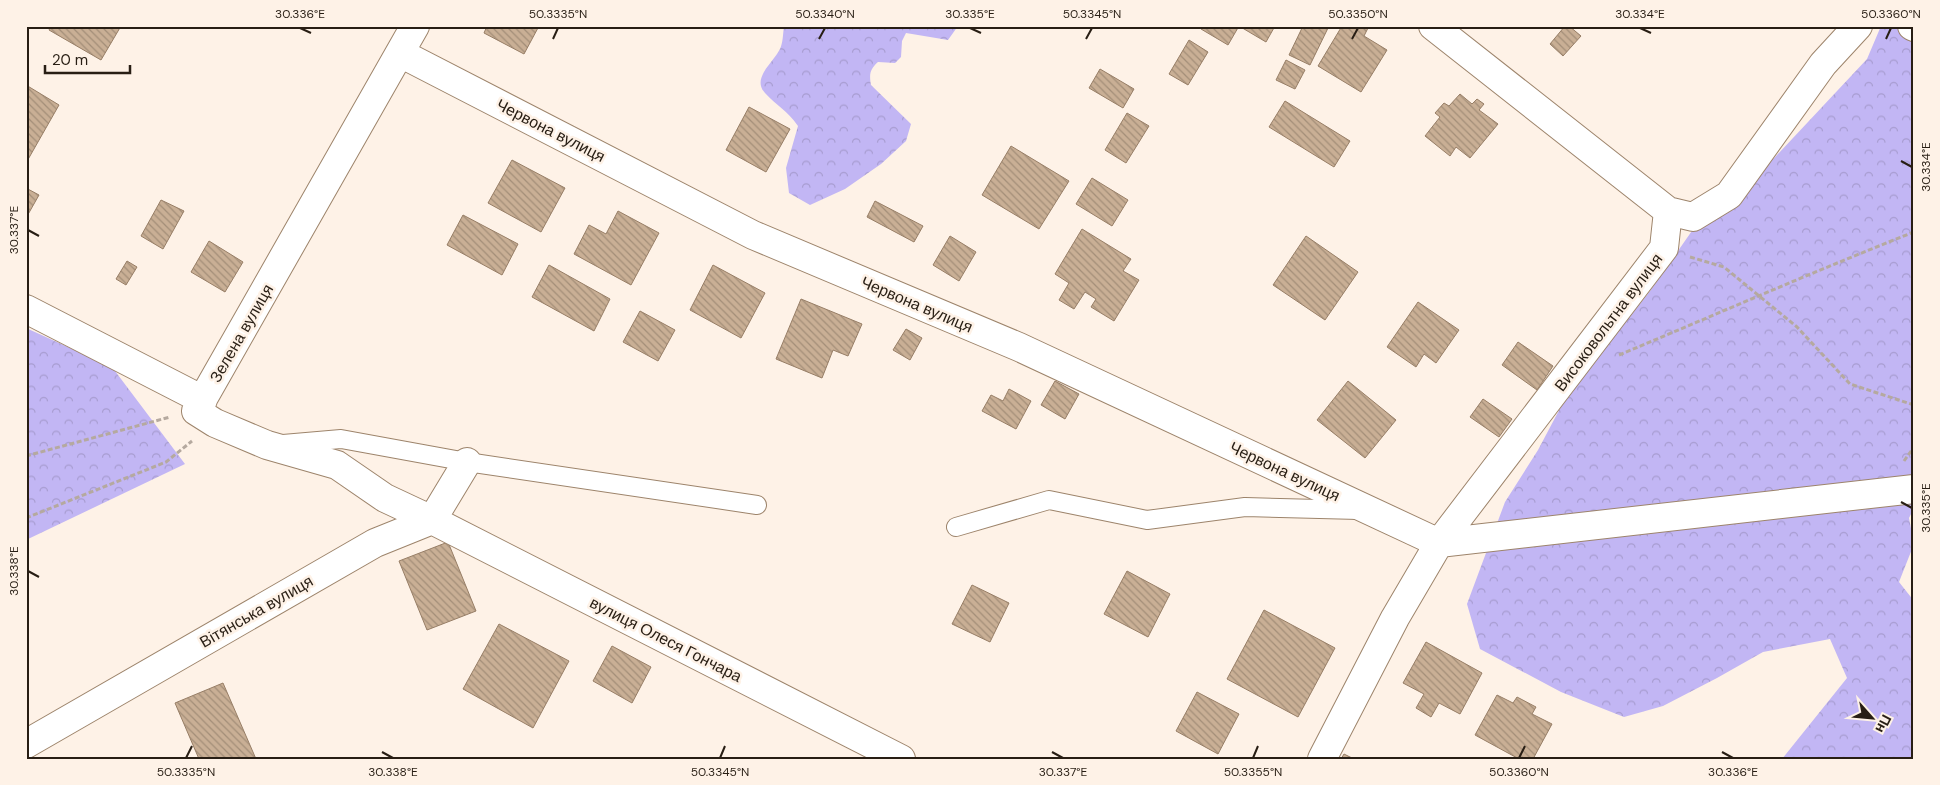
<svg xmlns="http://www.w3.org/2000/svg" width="1940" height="785" viewBox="0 0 1940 785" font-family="'DM Sans',sans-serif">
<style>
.forest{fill:url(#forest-crowns)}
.building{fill:url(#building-back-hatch);stroke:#977e66}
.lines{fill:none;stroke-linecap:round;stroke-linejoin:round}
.service-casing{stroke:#9d846b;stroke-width:20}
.minor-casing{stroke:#9d846b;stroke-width:30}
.path{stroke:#b5a99f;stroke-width:3;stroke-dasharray:5 2.5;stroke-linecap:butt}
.service{stroke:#fff;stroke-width:18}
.minor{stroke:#fff;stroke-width:28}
.ticks{fill:none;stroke:#281e14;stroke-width:2}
.labels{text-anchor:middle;stroke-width:5;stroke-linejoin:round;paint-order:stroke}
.street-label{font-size:16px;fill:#281e14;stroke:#fef2e7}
.neatline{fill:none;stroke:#281e14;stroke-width:2}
.ticks-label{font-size:12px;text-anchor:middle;fill:#281e14}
</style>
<defs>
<pattern id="forest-crowns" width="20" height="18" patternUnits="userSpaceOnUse" patternTransform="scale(1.25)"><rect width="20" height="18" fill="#c2b6f4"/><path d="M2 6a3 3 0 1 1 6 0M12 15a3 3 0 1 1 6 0" fill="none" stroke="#a79cd0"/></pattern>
<pattern id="building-back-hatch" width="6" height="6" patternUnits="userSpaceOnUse" patternTransform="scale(1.25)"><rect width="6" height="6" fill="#c9af95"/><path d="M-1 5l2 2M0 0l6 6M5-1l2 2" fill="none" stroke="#a38e78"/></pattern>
</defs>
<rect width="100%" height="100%" fill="#fef2e7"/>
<path class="forest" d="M784,26h174l-10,14 -42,-7 -4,8 -1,16 -6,6 -17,-1c-8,7 -9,12 -7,23l40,39 -5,17 -25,23 -36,25 -35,16 -21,-12 -3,-25 12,-42c-11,-16 -21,-20 -33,-33 -14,-15 9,-31 15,-44 3,-6 3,-16 4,-23z
M1881,26h33v482l-5,10 5,26 -15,38 15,19v158h-132l65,-81 -17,-39 -67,13 -46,26 -54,28 -39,11 -63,-25 -81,-43 -13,-45 38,-102 33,-52 27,-51 85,-108 53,-76 29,-12 135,-144z
M26,328l86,39 73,97 -159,76z"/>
<path class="building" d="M51,26h70l-20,34 -52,-30z
M487,26h52l-15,28 -40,-21z
M1202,26h73l-9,16 -27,-16 -11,19 -27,-16z
M1303,26h26l-19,39 -21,-10z
M1342,26h27l-5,10 23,14 -26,42 -43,-26z
M1565,26h4l12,10 -18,20 -13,-12z
M1189,40l19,12 -20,33 -19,-11z
M1286,60l19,10 -10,19 -19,-9z
M1100,69l34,20 -11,19 -34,-20z
M26,85l33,20 -33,58z
M1460,94l12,10 5,-5 7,5 -5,6 19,14 -28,34 -14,-11 -6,9 -25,-20 15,-19 -5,-4 9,-10 5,3z
M1285,101l65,40 -16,26 -65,-40z
M749,107l41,22 -24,43 -40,-22z
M1127,113l22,13 -23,37 -21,-13z
M1011,146l58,35 -30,48 -57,-34z
M512,160l53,28 -24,44 -53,-29z
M1092,178l36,22 -16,26 -36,-22z
M26,188l13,7 -13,23z
M161,200l23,11 -21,38 -22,-13z
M875,201l48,25 -9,16 -47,-25z
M618,211l41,22 -28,52 -57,-31 15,-29 17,9z
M463,215l55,29 -16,31 -55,-30z
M1082,229l49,30 -8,12 16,9 -25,41 -23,-14 5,-8 -11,-7 -11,17 -15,-9 10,-17 -14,-9z
M950,236l26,16 -17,29 -26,-16z
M1306,236l52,36 -33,48 -52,-35z
M209,241l34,21 -18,30 -34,-20z
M127,261l10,6 -11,18 -10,-6z
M549,265l61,34 -16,32 -62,-34z
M713,265l52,28 -24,45 -51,-28z
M801,299l61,25 -14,32 -15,-6 -11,28 -46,-19z
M1418,302l41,28 -23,33 -12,-9 -8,13 -29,-20z
M640,311l35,19 -17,31 -35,-19z
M906,329l16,9 -12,22 -17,-10z
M1518,342l35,24 -16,24 -35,-25z
M1055,381l24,13 -14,25 -24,-14z
M1348,381l48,39 -31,38 -48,-38z
M1009,389l22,12 -15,28 -34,-18 9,-16 12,6z
M1483,399l29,20 -13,18 -29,-20z
M448,542l28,69 -49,19 -28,-69z
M1127,571l43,23 -22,43 -44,-23z
M972,585l37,18 -19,39 -38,-18z
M1264,610l71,38 -37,69 -71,-38z
M499,624l70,37 -36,67 -70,-39z
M1426,642l56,31 -22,41 -21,-11 -8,14 -15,-9 8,-14 -21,-11z
M612,646l39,21 -19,36 -39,-22z
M223,683l33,76h-57l-24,-56z
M1197,692l42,22 -21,40 -42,-23z
M1497,695l16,8 4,-6 19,10 -4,7 20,10 -19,35h-14l-44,-24z
M1344,754l10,5h-13z"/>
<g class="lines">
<defs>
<path id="service" d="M283,444l58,-5 126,23 290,43
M956,527l93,-27 98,20 98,-13 114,3"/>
<path id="minor" d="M415,26l-219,385 19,12 52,22 70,20 48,33 47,22 469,239
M1912,26l2,1
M400,53l353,182 266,112 420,196
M1668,211l25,6 36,-22 94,-131 35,-38
M26,309l177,91
M1439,543l475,-54
M26,744l349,-201 57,-23 35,-58
M1322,759l73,-141 44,-75 225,-295 4,-37 -235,-185"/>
</defs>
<use href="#service" class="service-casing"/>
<use href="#minor" class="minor-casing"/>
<path class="path" d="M1690,257l34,10 73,60 53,57 64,21
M1619,355c98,-41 196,-84 295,-123
M26,456l144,-39
M1904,461l10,-14
M26,518l140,-56 26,-21"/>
<use href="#service" class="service"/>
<use href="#minor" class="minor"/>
</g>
<path class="ticks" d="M300,28l11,5M970,28l11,5M1640,28l11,5M553,39l5,-11M819,39l6,-11M1086,39l6,-11M1352,39l6,-11M1886,39l5,-11M1901,161l11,6M28,230l11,6M1901,502l11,6M28,571l11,6M382,752l11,6M1052,752l11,6M1722,752l11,6M186,758l6,-12M720,758l5,-12M1253,758l5,-12M1519,758l6,-12"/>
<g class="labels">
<g class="street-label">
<text transform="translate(551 130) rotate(27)" y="6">Червона вулиця</text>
<text transform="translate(917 304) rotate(23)" y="6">Червона вулиця</text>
<text transform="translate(1608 322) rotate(-53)" y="6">Високовольтна вулиця</text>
<text transform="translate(241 333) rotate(-60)" y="6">Зелена вулиця</text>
<text transform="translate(1285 471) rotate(25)" y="6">Червона вулиця</text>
<text transform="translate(256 611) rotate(-30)" y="6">Вітянська вулиця</text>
<text transform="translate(666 639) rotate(27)" y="6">вулиця Олеся Гончара</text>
</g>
</g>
<rect width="1940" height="785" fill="none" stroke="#fef2e7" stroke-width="55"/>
<g transform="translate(1872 718) rotate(117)" stroke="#fef2e7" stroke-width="4" paint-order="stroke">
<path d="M0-4L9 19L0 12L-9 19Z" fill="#281e14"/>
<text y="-8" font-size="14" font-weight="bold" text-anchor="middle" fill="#281e14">Пн</text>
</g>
<path d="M45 65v8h85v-8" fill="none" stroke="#281e14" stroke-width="2.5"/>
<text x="52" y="65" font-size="15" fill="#281e14" stroke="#fef2e7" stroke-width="4" paint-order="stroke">20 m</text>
<rect x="28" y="28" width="1884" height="730" class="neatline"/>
<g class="ticks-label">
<text x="300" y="18">30.336°E</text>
<text x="558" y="18">50.3335°N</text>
<text x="825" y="18">50.3340°N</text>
<text x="970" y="18">30.335°E</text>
<text x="1092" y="18">50.3345°N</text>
<text x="1358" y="18">50.3350°N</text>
<text x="1640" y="18">30.334°E</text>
<text x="1891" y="18">50.3360°N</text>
<text transform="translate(1926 167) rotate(-90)" y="4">30.334°E</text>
<text transform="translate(14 230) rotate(-90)" y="4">30.337°E</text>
<text transform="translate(1926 508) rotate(-90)" y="4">30.335°E</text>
<text transform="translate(14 571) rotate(-90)" y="4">30.338°E</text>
<text x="186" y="776">50.3335°N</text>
<text x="393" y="776">30.338°E</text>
<text x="720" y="776">50.3345°N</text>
<text x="1063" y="776">30.337°E</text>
<text x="1253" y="776">50.3355°N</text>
<text x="1519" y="776">50.3360°N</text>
<text x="1733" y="776">30.336°E</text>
</g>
</svg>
